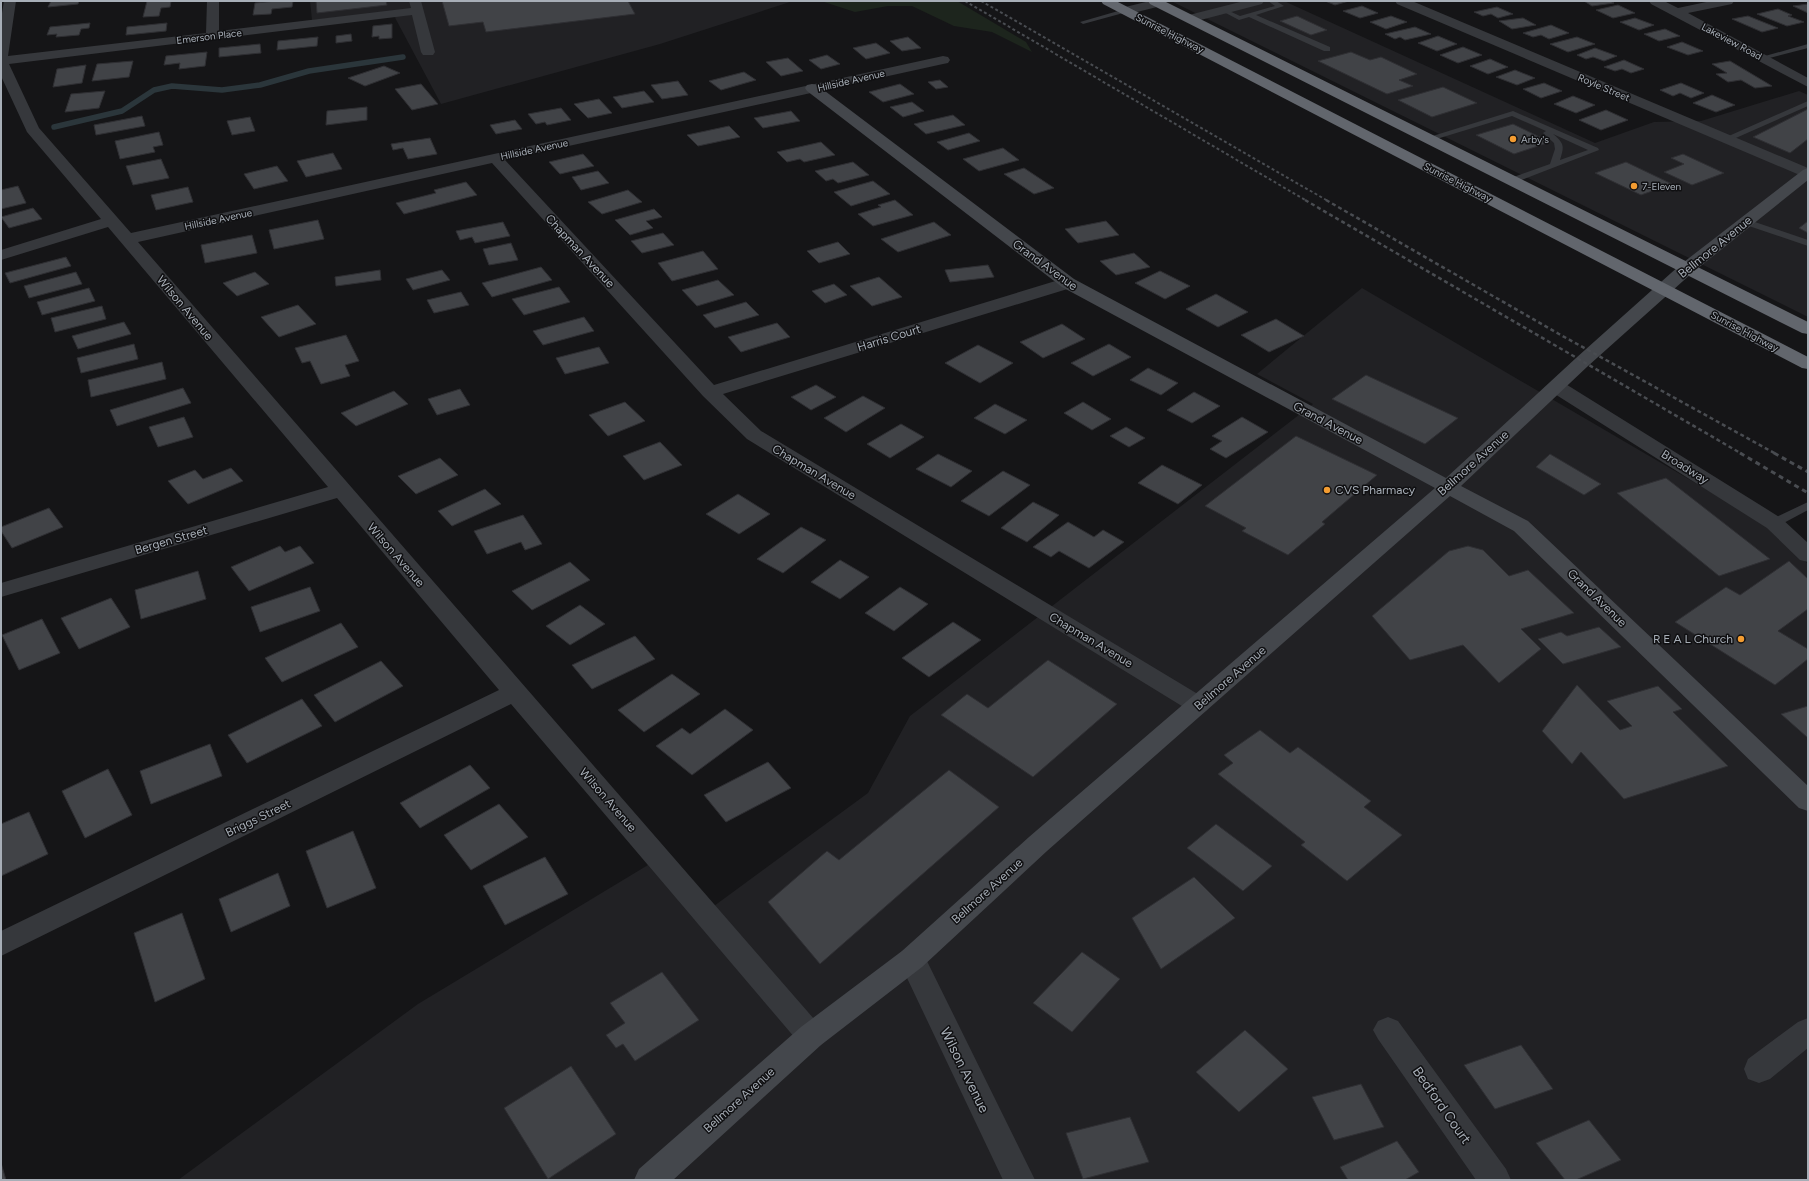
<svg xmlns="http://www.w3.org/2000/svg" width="1809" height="1181" viewBox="0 0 1809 1181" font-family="Figtree,sans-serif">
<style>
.built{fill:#212124}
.green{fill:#1d251d}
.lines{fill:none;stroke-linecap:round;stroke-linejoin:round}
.stream{stroke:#2b363b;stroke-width:5.5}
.building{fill:#414347;stroke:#2f2f33}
.lane{fill:#36383c;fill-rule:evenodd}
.street{fill:#36383c;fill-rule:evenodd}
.secondary{fill:#44474c;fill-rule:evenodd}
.highway{fill:#62666d;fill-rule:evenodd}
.rail-far2{stroke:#494c51;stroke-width:2;stroke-dasharray:3 2.5;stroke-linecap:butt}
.rail-far1{stroke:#494c51;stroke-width:2.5;stroke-dasharray:4 3;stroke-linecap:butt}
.rail{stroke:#494c51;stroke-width:3;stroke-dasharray:5 4;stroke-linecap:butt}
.poi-dot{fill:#f39c31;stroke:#101012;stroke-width:1.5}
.labels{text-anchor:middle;stroke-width:3;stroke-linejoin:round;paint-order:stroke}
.far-street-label{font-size:10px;fill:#a7aeb7;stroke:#101012}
.far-poi-label{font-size:10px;fill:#a7aeb7;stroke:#101012;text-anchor:start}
.street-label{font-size:12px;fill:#a7aeb7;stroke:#101012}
.poi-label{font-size:12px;fill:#a7aeb7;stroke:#101012;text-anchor:start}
.near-street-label{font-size:14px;fill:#a7aeb7;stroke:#101012}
</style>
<rect width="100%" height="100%" fill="#151517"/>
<path class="built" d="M310,1h496l-16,1 -130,42 -219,60 -49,-92 -80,8z
M1171,1h113l311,142 59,-21 47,-1 98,-30 9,4v222z
M1362,288l407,238 39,38v616h-1630l240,-176 230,-139 47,55 173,-127 42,-77 403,-312 -56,-30z"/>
<path class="green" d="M834,1h123l69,41 6,10 -40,-20 -38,-6 -42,-20h-24l-33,6 -31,-10z"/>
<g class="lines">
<path class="stream" d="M54,127l68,-16 32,-21 18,-4 50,4 38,-5 49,-14 94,-14"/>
</g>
<path class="building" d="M51,1h28l-1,3 -30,3z
M147,1h24l-1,6 -9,1 -2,8 -16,1z
M277,1h16l-1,6 -20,2 -1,5 -18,1 2,-12z
M316,1h70l1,4 -70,8z
M442,1h186l7,13 -149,18 -3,-10 -34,4z
M1325,1h24l-14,4z
M1584,1h26l4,2 -22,3z
M1808,4v9l-15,-7z
M1618,5l17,8 -22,5 -17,-8z
M1362,6l16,7 -18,5 -17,-7z
M1497,7l16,7 -15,4 -7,-4 -8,2 -9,-4z
M1778,9l14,6 -4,1 16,6 -17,4 -30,-12z
M1297,16l30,14 -16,5 -31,-14z
M1391,16l16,6 -21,7 -16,-7z
M1748,16l30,12 -16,4 -30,-13z
M1523,18l13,7 -24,4 -13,-8z
M1635,18l19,7 -15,5 -19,-8z
M90,23l-1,5 -8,1 -2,6 -23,2 1,-3 -10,1 3,-8z
M167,23l-1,8 -40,4 1,-8z
M392,24v14l-13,1v-3l-7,1 1,-11z
M1551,25l18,8 -20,6 -8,-4 -8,2 -10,-4z
M1415,27l16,7 -26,6 -5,-3 -5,2 -10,-5z
M1665,29l15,7 -21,5 -15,-7z
M351,34l1,7 -16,2v-7z
M1438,36l19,8 -20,7 -19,-8z
M318,37l-1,9 -40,4 1,-9z
M908,37l13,11 -19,3 -12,-10z
M1577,37l18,7 -27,8 -18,-8z
M1682,42l21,9 -15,4 -21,-8z
M876,43l14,10 -24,6 -13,-11z
M260,44l1,9 -42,4v-9z
M1463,47l19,8 -24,8 -18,-8z
M1595,48l22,8 -13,5 -11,-4 -7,2 -9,-4z
M207,52l-2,14 -26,3 1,-6 -16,2 2,-9z
M1351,52l19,8 11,-3 36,17 -18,6 14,6 -26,8 -69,-33z
M827,55l13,9 -19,5 -12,-9z
M788,58l15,13 -22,5 -15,-14z
M1490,59l18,8 -20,7 -18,-8z
M1624,60l20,9 -13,4 -9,-4 -7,2 -11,-4z
M133,61l-4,16 -37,4 5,-17z
M1730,61l42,25 -17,2 -14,-8 -13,2 -12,-8 11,-1 -15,-9z
M86,65l-4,18 -29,4 4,-18z
M384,66l16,7 -35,13 -17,-8z
M1515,70l20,8 -18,7 -21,-8z
M744,72l12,8 -35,10 -12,-9z
M940,80l8,7 -12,2 -8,-7z
M678,81l10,14 -26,4 -11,-14z
M1544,83l18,8 -21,7 -18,-9z
M1681,83l23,10 -13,5 -11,-5 -7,3 -13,-6z
M421,84l17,20 -26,6 -17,-21z
M900,84l14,10 -31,8 -14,-10z
M1443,87l34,16 -45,14 -34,-17z
M105,91l-6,17 -34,4 6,-18z
M644,91l10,11 -32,6 -9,-11z
M1712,95l23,10 -19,7 -23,-9z
M1573,96l22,9 -19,8 -22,-9z
M599,99l13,14 -24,5 -14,-14z
M912,102l12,9 -21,6 -13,-10z
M367,107v13l-41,5 1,-14z
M561,108l10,12 -24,5 -2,-3 -9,2 -8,-10z
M1808,109v30l-18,14 -37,-16z
M1606,110l22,10 -27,10 -22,-10z
M791,111l9,10 -37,7 -9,-10z
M953,115l12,10 -39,9 -12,-10z
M142,116l3,10 -49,9 -2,-10z
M250,117l5,14 -23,4 -5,-14z
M515,120l7,9 -26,5 -6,-9z
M1513,124l37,18 -36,12 -38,-19z
M729,126l11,11 -42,9 -11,-11z
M159,132l4,13 -10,2 2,5 -35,7 -5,-18z
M969,133l11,8 -32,9 -11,-8z
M430,138l7,16 -29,5 -5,-11 -10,2 -2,-6z
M821,142l14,13 -31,7 -4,-3 -13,3 -10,-10z
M1003,148l16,12 -40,11 -16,-12z
M333,153l9,16 -36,8 -9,-16z
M583,154l11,12 -34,8 -11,-12z
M1683,154l41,19 -32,12 -28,-13 20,-8 -13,-6z
M161,159l8,19 -36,7 -7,-19z
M853,162l16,13 -31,8 -5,-4 -7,2 -11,-10z
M1626,162l46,22 -31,11 -46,-22z
M277,166l11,15 -34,8 -10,-15z
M1024,168l30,20 -20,6 -30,-20z
M598,171l11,12 -28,7 -9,-13z
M873,181l17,13 -39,12 -17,-14z
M466,182l11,13 -73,19 -8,-11 40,-10 -2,-3z
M18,186l8,17 -25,6v-19z
M188,187l5,15 -37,8 -5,-15z
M628,190l14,12 -40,12 -14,-12z
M895,200l18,15 -40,11 -15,-12 23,-7 -3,-2z
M33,208l9,11 -33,9 -8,-11z
M654,209l8,8 -16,4 7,7 -23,7 -15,-15z
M318,220l6,19 -50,10 -5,-19z
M1106,221l13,14 -41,8 -13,-14z
M1808,221v12l-9,-5z
M503,222l7,14 -35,7 -3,-6 -12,3 -4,-9z
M934,222l17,13 -53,17 -17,-13z
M663,233l11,12 -32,8 -11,-12z
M252,235l5,18 -52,10 -4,-18z
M838,242l12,12 -31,9 -12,-12z
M511,243l7,17 -29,5 -6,-16z
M703,251l15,18 -46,12 -14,-18z
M1134,253l16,14 -34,8 -16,-14z
M66,257l5,9 -61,17 -5,-10z
M988,265l6,12 -44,5 -5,-12z
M541,267l11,13 -60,17 -10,-14z
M380,270l1,10 -45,6 -1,-9z
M442,270l8,10 -37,10 -7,-11z
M1160,271l30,15 -25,13 -30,-16z
M76,272l6,12 -53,14 -5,-12z
M255,272l14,12 -32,12 -14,-13z
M879,277l23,20 -30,9 -22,-20z
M718,280l16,15 -37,11 -15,-16z
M834,284l13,11 -22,8 -13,-12z
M559,287l11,15 -46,13 -12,-16z
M89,288l6,13 -53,14 -5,-13z
M461,292l8,13 -35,8 -7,-13z
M1216,294l32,18 -30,15 -32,-18z
M746,302l13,13 -44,13 -12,-13z
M298,305l18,19 -37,13 -18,-20z
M102,306l4,13 -51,13 -4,-14z
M584,317l10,14 -51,14 -10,-14z
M1276,319l28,17 -35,16 -28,-17z
M124,322l7,12 -53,15 -6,-13z
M777,323l13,14 -49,15 -13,-15z
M1062,324l23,15 -42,19 -23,-16z
M346,335l13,26 -14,4 5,11 -29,8 -11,-23 -8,2 -7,-15z
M134,344l4,15 -57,14 -4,-15z
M1109,344l22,13 -38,19 -22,-13z
M978,345l35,18 -33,20 -35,-20z
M599,347l10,16 -44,11 -9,-16z
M162,362l4,17 -75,18 -3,-17z
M1148,368l30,15 -17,12 -31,-15z
M1366,375l92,43 -33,26 -93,-45z
M816,385l20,12 -25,13 -20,-13z
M183,388l8,15 -74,23 -7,-16z
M460,389l10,16 -33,10 -9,-16z
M394,391l14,13 -52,22 -15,-13z
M1194,392l26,14 -28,17 -25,-13z
M863,396l22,12 -39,24 -22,-14z
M625,402l20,19 -37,15 -19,-21z
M1083,402l28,17 -19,11 -28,-17z
M995,404l32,16 -22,14 -31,-16z
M184,417l9,20 -35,10 -9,-20z
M1242,417l26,15 -42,26 -16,-9 12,-8 -10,-5z
M901,424l23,13 -34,21 -23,-14z
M1126,427l19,11 -16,9 -19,-11z
M1296,436l81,39 -55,47 3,2 -37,31 -46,-24 4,-3 -41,-22z
M660,442l22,23 -38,15 -21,-24z
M938,454l34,17 -21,16 -35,-18z
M1550,454l51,30 -17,11 -48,-28z
M440,458l18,17 -42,19 -18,-18z
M1162,465l40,20 -24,19 -40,-21z
M231,468l12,13 -55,23 -20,-23 27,-11 8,9z
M1003,471l27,14 -41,31 -28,-15z
M1666,478l104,81 -51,17 -102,-83z
M485,489l16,15 -49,22 -14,-15z
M738,494l32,20 -31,20 -33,-20z
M1033,502l26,13 -32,27 -26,-14z
M49,508l14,19 -51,21 -11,-17v-4z
M523,515l19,29 -17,6 -4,-8 -34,12 -13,-23z
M1068,522l26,15 9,-7 21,12 -35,26 -30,-17 -8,6 -18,-10z
M801,527l25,13 -43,33 -26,-14z
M280,546l5,6 15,-6 14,17 -65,28 -18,-24z
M1468,546l15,4 26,26 19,-6 46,43 -53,16 20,20 -42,34 -36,-38 -53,15 -38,-44 77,-65z
M840,560l29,17 -29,22 -29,-17z
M1789,561l19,18v30l-30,22 30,18v10l-33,26 -100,-63 51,-35 14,8z
M570,562l20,18 -58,30 -20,-19z
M198,571l8,28 -65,20 -6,-29z
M310,587l10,24 -60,21 -9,-25z
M900,587l28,17 -34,27 -29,-18z
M111,598l19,29 -51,22 -18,-31z
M580,605l25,19 -35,21 -24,-19z
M42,619l18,34 -41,17 -17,-35z
M953,622l28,18 -52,37 -27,-19z
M341,623l17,24 -76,35 -17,-24z
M1599,627l22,20 -58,17 -25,-25 23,-7 6,4z
M635,636l20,23 -63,30 -20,-24z
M1048,660l69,44 -84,73 -92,-62 26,-21 21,14z
M381,661l22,25 -68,36 -21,-27z
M672,674l28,20 -56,38 -26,-22z
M1577,685l43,45 12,-4 -25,-25 51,-15 24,23 -9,3 55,54 -104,33 -43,-47 -9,12 -30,-33z
M302,699l20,27 -75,37 -19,-28z
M1808,706v32l-27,-24z
M725,709l28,21 -61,45 -36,-29 26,-18 8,6z
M1260,730l30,23 8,-6 73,54 -7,6 38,28 -55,46 -46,-36 4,-3 -87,-68 15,-11 -9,-8z
M210,744l12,32 -71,28 -11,-33z
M768,762l23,26 -65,34 -22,-27z
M470,765l20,23 -70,40 -20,-25z
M108,769l24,46 -47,23 -23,-47z
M949,770l50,37 -179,157 -52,-62 59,-51 12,9z
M499,804l29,33 -57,33 -27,-35z
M29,812l19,42 -47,22v-52z
M1216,824l56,42 -29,25 -56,-43z
M353,831l23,57 -49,20 -21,-57z
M545,857l23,37 -63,31 -22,-39z
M278,873l12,33 -59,26 -12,-33z
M1194,877l41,41 -74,51 -29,-51z
M182,913l23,66 -50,23 -21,-69z
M1082,952l38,27 -48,53 -39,-29z
M662,972l37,48 -64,41 -12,-17 -7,4 -10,-13 19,-12 -15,-20z
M1245,1030l43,39 -49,43 -43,-40z
M1521,1045l32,44 -58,20 -31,-44z
M571,1066l45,68 -68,45 -44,-71z
M1361,1084l23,43 -50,13 -22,-43z
M1130,1117l19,45 -66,17 -17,-46z
M1589,1120l32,40 -45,20h-11l-29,-37z
M1397,1141l22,31 -14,8h-57l-8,-13z
M1,1163l5,17h-5z"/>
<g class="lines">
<path class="lane" d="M1268,1h8l8,5 -28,9 74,32v4h-6l-75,-34 -10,3 -19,-10 5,-1 15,7 35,-10z
M1125,9l2,1v2l-44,12 -3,-2z
M1808,44v4l-46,12 -4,-2z
M1808,101v5l-79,35 -7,-2z
M1513,111l85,37 1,2 -88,34 -4,-3 1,-2 42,-15 5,-15 -1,-6 -11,-10 3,-2 -34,-15 -82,25 -7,-2zM1553,134l35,16 -28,10c4,-14 5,-16 -7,-26z
M1746,219l62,21v6l-65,-22v-4z
M1808,502v8l-30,16h-8l-2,-3 2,-3z"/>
<path class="street" d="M4,1h12l-8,55 198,-23 1,-32h12v30l192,-23 -2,-7h12l14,51 -2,3h-10l-2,-3 -9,-37 -403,49 30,64 92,105 812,-177 5,1 2,3 -2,3 -5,1 -438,96 209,225 348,-106 6,-1 6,1 2,4 -2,4 -351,107 38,37 445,268 4,6 -4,6 -8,3 -8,-3 -443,-272 -44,-43 -211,-233 -354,79 683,785 5,9 -5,9 -10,4 -10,-4 -290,-341 -510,252v-25l498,-241 -162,-192 -336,99v-14l327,-96 -220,-260 -107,33v-10l100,-31 -74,-87 -26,-56v-57z
M1150,1h12l1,2 -2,3 -36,9 -6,-4 2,-3z
M1244,1h20l-2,3 -73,19 -6,-4 2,-3z
M1395,1h17l396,167v9l-6,-1 -405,-172z
M1649,1h15l14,7 33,-7h23l-2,3 -44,9 120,65v9l-157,-83z
M1557,381l7,2 217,135 27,25v19l-8,-2 -33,-32 -217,-137 -2,-4 2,-4z
M912,947l10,4 113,229h-32l-105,-221 4,-8z
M1388,1017l10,4 108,148 5,11h-35l-98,-141 -5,-9 5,-9z
M1808,1018v30l-38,31 -11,4 -11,-4 -4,-10 4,-10 50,-37z"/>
<path class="secondary" d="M812,84l5,1 257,194 372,199 130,-120 104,-93 123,-95 5,-2v12l-116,93 -104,93 -127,120 67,35 280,265v25l-9,-3 -285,-277 -64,-35 -403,355 -125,116 -101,78 -148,135h-39l5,-11 162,-142 101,-76 127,-114 406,-349 -373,-201 -255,-196 -2,-3 2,-3z"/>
<path class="highway" d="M1101,1h15l692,356v12l-6,-1 -699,-364z
M1148,1h16l644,321v12l-6,-1 -652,-329z"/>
<path class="rail-far2" d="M965,1l342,200
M981,1l347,200"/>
<path class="rail-far1" d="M1305,200l437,254
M1326,200l233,134 217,120"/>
<path class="rail" d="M1740,453l68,40
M1774,453l34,19"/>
</g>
<g class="poi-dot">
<circle cx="1513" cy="139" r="4"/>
<circle cx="1634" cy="186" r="4"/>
<circle cx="1327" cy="490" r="4"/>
<circle cx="1741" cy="639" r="4"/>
</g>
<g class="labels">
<g class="far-street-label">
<text transform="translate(1170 33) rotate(27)" y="4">Sunrise Highway</text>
<text transform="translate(209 36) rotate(-7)" y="4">Emerson Place</text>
<text transform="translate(1732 41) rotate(28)" y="4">Lakeview Road</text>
<text transform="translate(851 80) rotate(-13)" y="4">Hillside Avenue</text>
<text transform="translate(1604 87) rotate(23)" y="4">Royle Street</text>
<text transform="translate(534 149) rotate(-12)" y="4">Hillside Avenue</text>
<text transform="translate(1458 182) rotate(27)" y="4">Sunrise Highway</text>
<text transform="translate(218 219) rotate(-12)" y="4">Hillside Avenue</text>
<text transform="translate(1745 331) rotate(28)" y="4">Sunrise Highway</text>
</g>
<g class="far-poi-label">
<text x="1521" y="143">Arby's</text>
<text x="1642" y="190">7-Eleven</text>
</g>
<g class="street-label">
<text transform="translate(1715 247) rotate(-39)" y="4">Bellmore Avenue</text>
<text transform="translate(580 251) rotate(47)" y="4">Chapman Avenue</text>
<text transform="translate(1045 265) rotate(36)" y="4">Grand Avenue</text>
<text transform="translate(185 308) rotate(50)" y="4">Wilson Avenue</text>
<text transform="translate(889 338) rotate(-17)" y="4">Harris Court</text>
<text transform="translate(1328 423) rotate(28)" y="4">Grand Avenue</text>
<text transform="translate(1473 463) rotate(-42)" y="4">Bellmore Avenue</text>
<text transform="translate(1685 467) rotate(32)" y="4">Broadway</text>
<text transform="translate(814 472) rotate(31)" y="4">Chapman Avenue</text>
<text transform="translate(171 540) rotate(-16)" y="4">Bergen Street</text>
<text transform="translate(396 555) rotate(49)" y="4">Wilson Avenue</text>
<text transform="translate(1597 598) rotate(44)" y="4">Grand Avenue</text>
<text transform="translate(1091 640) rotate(31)" y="4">Chapman Avenue</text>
<text transform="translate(1230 678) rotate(-41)" y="4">Bellmore Avenue</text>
<text transform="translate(608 800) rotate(49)" y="4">Wilson Avenue</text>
<text transform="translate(258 818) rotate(-26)" y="4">Briggs Street</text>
<text transform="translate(987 891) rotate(-42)" y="4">Bellmore Avenue</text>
<text transform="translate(739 1100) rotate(-42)" y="4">Bellmore Avenue</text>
</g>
<g class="poi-label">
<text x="1335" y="494">CVS Pharmacy</text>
<text x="1733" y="643" text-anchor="end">R E A L Church</text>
</g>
<g class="near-street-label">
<text transform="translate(965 1070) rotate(64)" y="5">Wilson Avenue</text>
<text transform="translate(1442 1105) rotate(55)" y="5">Bedford Court</text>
</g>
</g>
<rect width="1809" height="1181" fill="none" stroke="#a7aeb7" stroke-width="4"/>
</svg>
